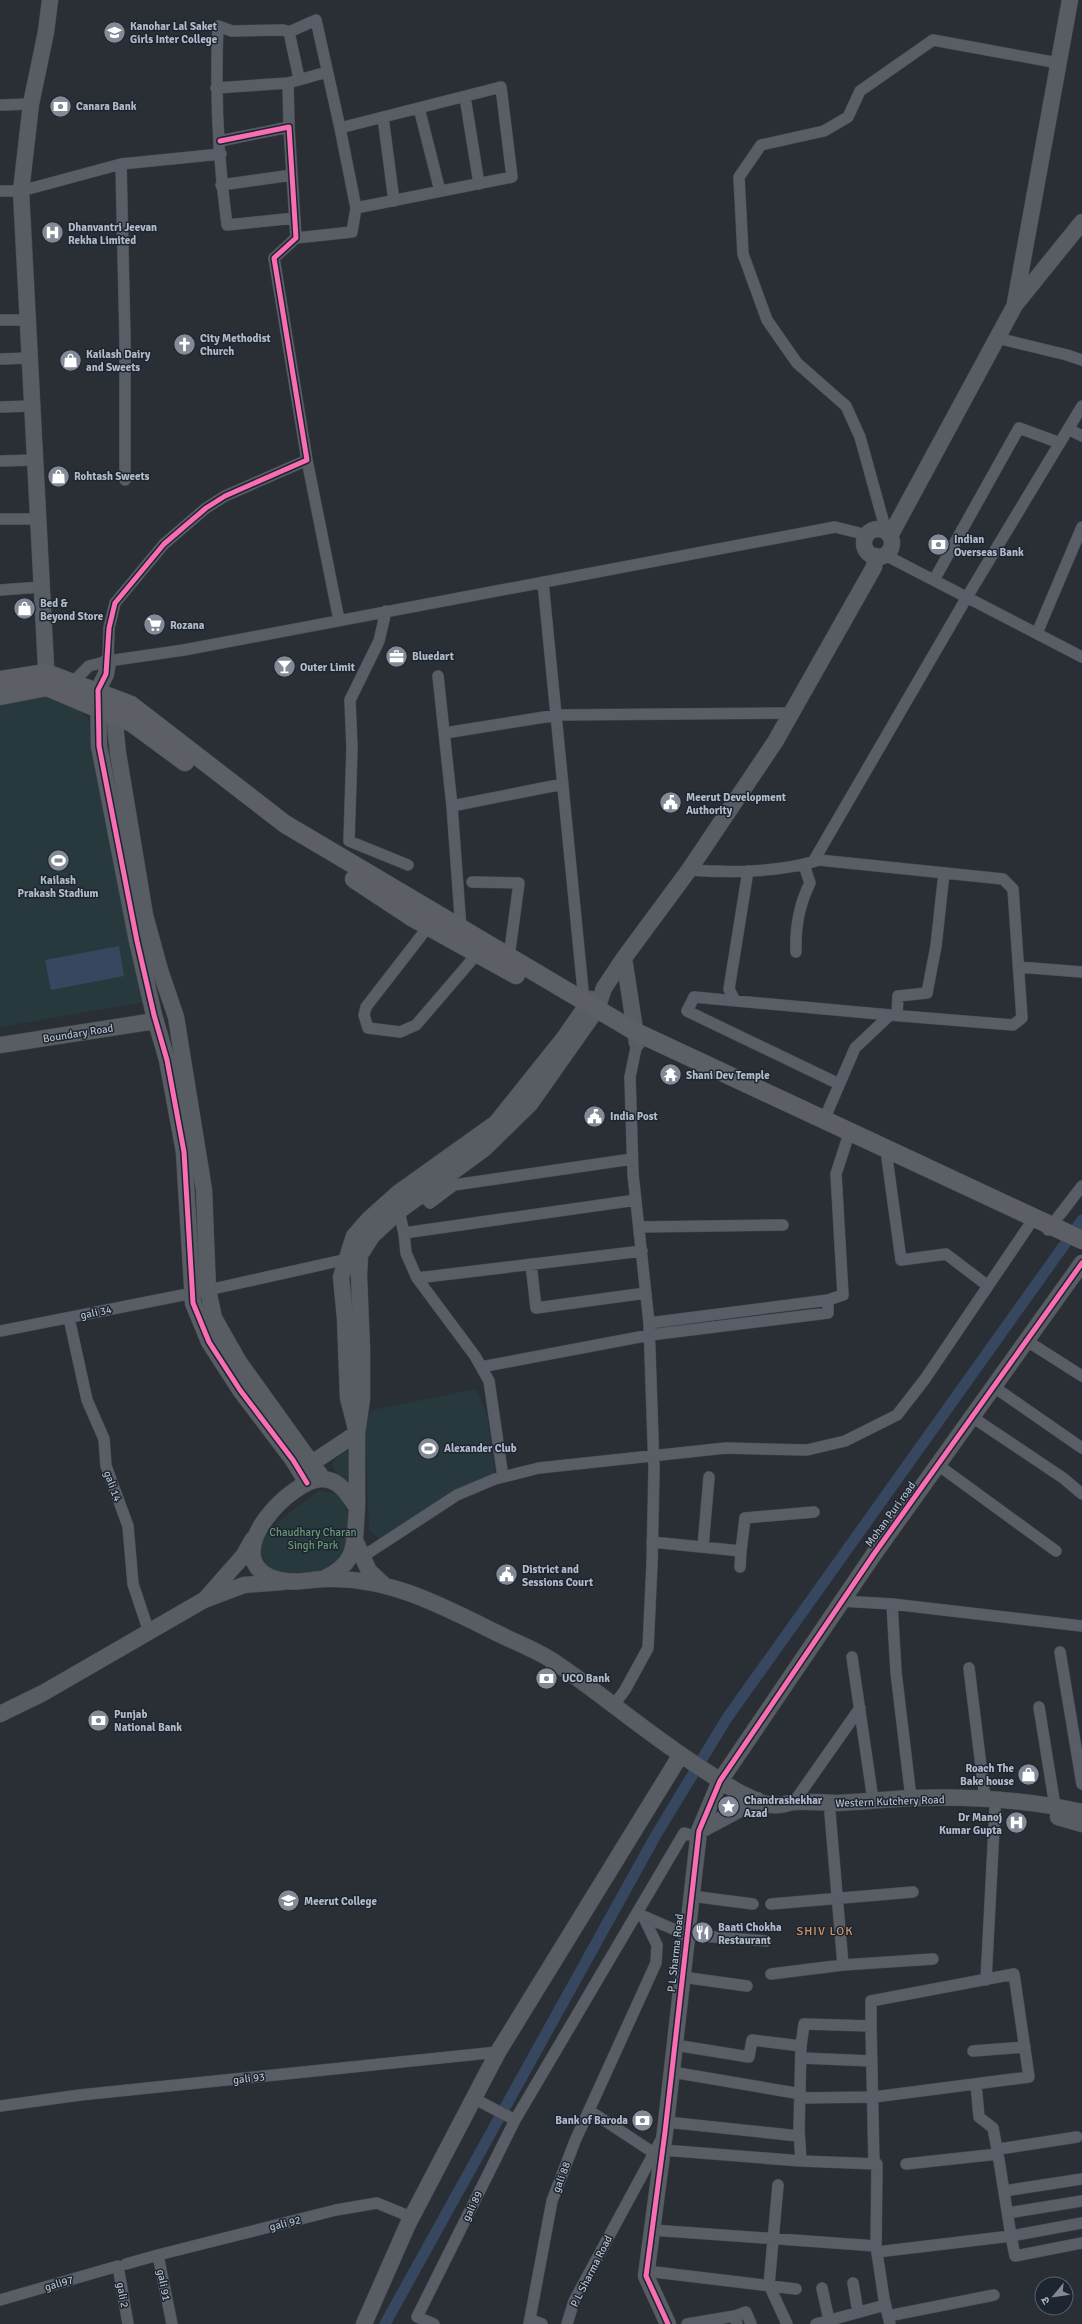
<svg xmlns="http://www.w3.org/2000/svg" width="1082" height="2324" viewBox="0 0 1082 2324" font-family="Signika,'Noto Sans Devanagari',sans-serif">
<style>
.green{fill:#27393c}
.water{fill:#37475f}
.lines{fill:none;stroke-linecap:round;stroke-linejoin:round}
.canal{stroke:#37475f;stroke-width:11}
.street-casing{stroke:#484b51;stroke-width:12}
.secondary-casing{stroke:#484b51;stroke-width:17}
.primary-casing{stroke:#474b53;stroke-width:19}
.street{stroke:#595d65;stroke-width:11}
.secondary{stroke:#585c63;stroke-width:16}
.primary{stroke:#5c6066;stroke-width:18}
.cycleway-casing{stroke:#1d2531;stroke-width:8}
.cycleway{stroke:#f96db3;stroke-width:5}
.labels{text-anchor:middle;stroke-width:3;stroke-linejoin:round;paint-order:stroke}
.poi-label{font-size:11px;font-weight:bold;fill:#b3bbc8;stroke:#1d2531;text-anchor:start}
.street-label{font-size:11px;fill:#b3bbc8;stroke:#1d2531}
.park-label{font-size:11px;fill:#6b9876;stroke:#1d2531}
.neighbourhood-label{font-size:12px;letter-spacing:1px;fill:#d29564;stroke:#1d2531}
</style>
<rect width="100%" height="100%" fill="#2a2f36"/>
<path class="green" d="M41,692l26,4 21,22 57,284 -145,25v-325z
M476,1389l11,25 8,58 -57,29 -57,38 -12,-8 -4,-106 7,-15z
M347,1450l3,1 4,45 -21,-29v-6z
M319,1491c38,0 29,39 27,65 -21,14 -38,28 -64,17 -6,-2 -11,-4 -15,-9 -5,-7 -8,-14 -5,-23 7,-15 43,-40 57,-50z"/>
<path class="water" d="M119,946l5,30 -73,14 -6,-30z"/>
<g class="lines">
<path class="canal" d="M385,2324l271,-489 71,-117 355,-498"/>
<defs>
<path id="street" d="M289,32l27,-12 24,108
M216,88l72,-5
M465,97l14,87
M0,105l31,-1
M419,108l21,83
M383,117l11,84
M289,127l-1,-44 39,-11
M121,164l4,176v140
M221,185l71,-10
M0,191h21l100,-27 100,-10
M295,218l-68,7c-9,-66 -12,-132 -9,-199l14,5 51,-1 6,2 10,46
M296,238l56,-6 4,-24 156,-31 -11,-90 -161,41 16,80
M0,320h27
M997,338l70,17 15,5
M0,359l30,-1
M0,407l31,-1
M1068,429l14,7
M307,460l32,160
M0,461l34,-1
M0,519h37
M886,531l-26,-94 -14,-31 -49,-43 -30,-43 -24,-66 -4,-77 22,-32 63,-14 24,-14 12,-26 73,-51 125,23
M885,555l197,102
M934,580l85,-152 41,15
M543,582l41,419
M0,590l41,-3
M386,611l-7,30 -29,59 2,48 -3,93 59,24
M1037,633l45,-106
M108,661l1,-33 6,-25 49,-59 42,-36 19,-12 82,-36 -33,-202 22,-20 -7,-111 -69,14
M438,676l14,130 9,123
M72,683l17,-17 19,-5 76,-11 651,-123 32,8
M445,733l112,-18 234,-2
M452,806l111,-22
M813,862l154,-265 115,-191
M689,870c43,3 89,3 130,-10l184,19 10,10 9,129 -9,7 -123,-10 -35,33 -31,72
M472,882l47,1 -10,74
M428,927l-62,80 -2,8 4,13 32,4 16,-7 61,-71
M796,952c-1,-25 3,-47 14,-69l-6,-18
M1019,967l63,5
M734,999l-5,-10 19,-118
M897,1015l1,-19 29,-3 9,-47 8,-73
M839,1084l-152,-73 7,-14 196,18
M887,1158l14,102 45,-6 42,32
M421,1194l9,9 24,-18 178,-26
M399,1211l5,22 2,20 11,25 58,78 14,25 14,96
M639,1227l144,-2
M1048,1230l34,-44
M404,1233l232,-33
M531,1264l5,44 110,-15
M417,1278l225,-27
M208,1290l144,-32
M828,1300l15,-5 -7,-121 11,-34
M69,1318l18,82 17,39 2,27 22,60 5,58 16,48
M0,1331l193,-38
M1027,1341l55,35
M481,1367l169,-32 178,-22v-13l-179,23
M994,1387l88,61
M972,1417l91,61 19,16
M938,1465l118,86
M652,1542l89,9 -1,16
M703,1547l6,-70
M741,1551l4,-33 69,-6
M362,1557l95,-62 38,-16 44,-11 187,-20 81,2 38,-9 52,-26 28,-36 105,-155
M842,1601l50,3 190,22
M892,1604l4,68 15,126
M1060,1652l22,132
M852,1657l21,143
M969,1668l16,131
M613,1706l12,-16 23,-42 4,-84 2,-95 -5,-146 -16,-149 -3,-97 7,-34
M1039,1707l16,99
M794,1802l66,-94
M830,1813l13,152
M691,1896l62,8
M771,1904l142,-12
M643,1916l44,19 79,6
M771,1974l72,-9 90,-6
M682,1977l65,9
M986,1980l9,-171
M675,2045l74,12 3,-17 49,6
M973,2051l52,-4
M801,2058l71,3
M672,2072l129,22
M976,2084l3,33 14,11 5,26 1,-5 78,-12
M800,2098l74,-1 155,-20 -15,-103 -143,27v25
M0,2106l80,-11 418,-43
M590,2111l64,42
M515,2120l169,-287 14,4
M666,2122l133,14
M663,2150l138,11
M874,2164l-3,-138 -67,-2 -3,22 -2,84 2,31 76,3 -1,82 8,53 6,25
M906,2164l92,-10 13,82 71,-13
M778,2185l-9,100 18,39
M1004,2191l78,-12
M1008,2213l74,-12
M652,2230l224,16
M877,2252l134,-16 4,20 67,-13
M158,2255l178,-45 41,-7 34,14
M126,2264l32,-9 14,69
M646,2271l150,18
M853,2283l5,29
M822,2288l7,32
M0,2300l118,-34 10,58
M735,2316l11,-4 5,12
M888,2316l106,-21
M531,2320l11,4
M434,2324l-17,-7 98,-197 -40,-21
M529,2324l23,-123 23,-60 81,-178 1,-18 -14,-29
M567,2324l7,-23 87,-161
M687,2324l48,-8 2,8
M816,2324l69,-19"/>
<path id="secondary" d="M1015,303l55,-303
M864 543a14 14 0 1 1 28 0a14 14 0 1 1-28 0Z
M890,536l125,-231 67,-83
M108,661l-2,13 -8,16 1,56 38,195 17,74 13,45 17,92 9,151 16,39 31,48 53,70 14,23
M47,686l-26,-495 10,-87 15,-72 4,-32
M113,705l5,48 27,162 15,55 16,47 28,173 4,100 6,28 25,44 84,117
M624,958l13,85
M0,1045l155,-24
M312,1463l45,-30 -9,-35 -3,-80 -4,-41 13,-41 15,-17 29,-26 98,-70 68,-85 27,-39
M357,1508v-75l5,-34v-49l-3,-74 1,-21 12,-19 27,-25 85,-62 46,-45 67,-95 7,-21 20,-30 65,-88 86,-128 99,-175 2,-11
M354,1538l15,33 14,13
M325,1578c34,-16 29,-36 32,-70 -8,-13 -18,-29 -35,-29 -30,0 -103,74 -52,98 21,9 37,2 58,2 62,-2 116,28 171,55 18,9 40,17 57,29 51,35 98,76 151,109 14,9 27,19 42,25 9,5 20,9 30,8 6,0 11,-3 16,-3 14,-1 28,1 43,1 24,-1 49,-4 74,-5 58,-2 113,1 170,14
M207,1597l37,-42 9,-16
M0,1714l43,-21 161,-93 40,-15 38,-3
M1058,1817l24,7
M699,1831l58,-31
M364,2324l44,-100 90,-172 182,-296
M668,2324l-22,-48 19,-144 34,-301 21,-50 154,-227 208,-291"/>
<path id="primary" d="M0,680l46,-7 85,32 154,119 351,208 446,208
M0,696l47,-9 85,36 53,39
M354,879l59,39 103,57"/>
</defs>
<use href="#street" class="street-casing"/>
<use href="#secondary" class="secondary-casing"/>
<use href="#primary" class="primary-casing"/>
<use href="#street" class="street"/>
<use href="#secondary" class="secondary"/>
<use href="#primary" class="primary"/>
<defs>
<path id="cycleway" d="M220,141l69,-14 7,111 -22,20 33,202 -82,36 -19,12 -42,36 -49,59 -6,25 -3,46 -8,16 1,56 38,195 17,74 13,45 17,92 9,151 16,39 31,48 53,70 14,23
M668,2324l-22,-48 19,-144 34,-301 21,-50 154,-227 208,-291"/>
</defs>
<use href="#cycleway" class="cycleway-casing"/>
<use href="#cycleway" class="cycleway"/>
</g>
<defs>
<symbol id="school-disc" viewBox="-11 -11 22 22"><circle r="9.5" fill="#838a95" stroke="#1d2531"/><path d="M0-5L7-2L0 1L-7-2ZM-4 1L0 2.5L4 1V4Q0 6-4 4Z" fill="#fff"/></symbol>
<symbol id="bank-disc" viewBox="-11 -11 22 22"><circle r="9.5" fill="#838a95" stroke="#1d2531"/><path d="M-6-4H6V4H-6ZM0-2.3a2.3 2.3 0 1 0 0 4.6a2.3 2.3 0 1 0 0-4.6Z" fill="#fff"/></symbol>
<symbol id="hospital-disc" viewBox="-11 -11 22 22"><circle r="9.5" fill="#838a95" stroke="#1d2531"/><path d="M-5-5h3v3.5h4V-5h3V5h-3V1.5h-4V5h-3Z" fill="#fff"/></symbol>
<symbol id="church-disc" viewBox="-11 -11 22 22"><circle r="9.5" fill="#838a95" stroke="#1d2531"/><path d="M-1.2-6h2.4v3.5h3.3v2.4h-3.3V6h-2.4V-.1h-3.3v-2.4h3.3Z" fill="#fff"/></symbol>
<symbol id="shop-disc" viewBox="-11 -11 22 22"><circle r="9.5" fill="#838a95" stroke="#1d2531"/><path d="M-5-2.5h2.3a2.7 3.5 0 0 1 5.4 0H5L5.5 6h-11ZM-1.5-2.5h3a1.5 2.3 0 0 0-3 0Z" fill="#fff"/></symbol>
<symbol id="supermarket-disc" viewBox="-11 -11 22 22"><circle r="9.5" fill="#838a95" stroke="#1d2531"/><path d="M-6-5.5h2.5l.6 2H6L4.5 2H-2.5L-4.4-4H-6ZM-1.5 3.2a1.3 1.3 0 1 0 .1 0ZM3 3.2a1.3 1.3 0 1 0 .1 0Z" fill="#fff"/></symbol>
<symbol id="office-disc" viewBox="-11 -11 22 22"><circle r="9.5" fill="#838a95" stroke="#1d2531"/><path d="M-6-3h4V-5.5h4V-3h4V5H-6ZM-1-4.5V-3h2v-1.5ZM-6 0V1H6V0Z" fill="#fff"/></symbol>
<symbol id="bar-disc" viewBox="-11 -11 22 22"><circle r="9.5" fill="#838a95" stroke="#1d2531"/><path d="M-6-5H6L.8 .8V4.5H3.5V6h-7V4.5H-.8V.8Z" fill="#fff"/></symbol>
<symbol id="civic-disc" viewBox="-11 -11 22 22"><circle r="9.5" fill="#838a95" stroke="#1d2531"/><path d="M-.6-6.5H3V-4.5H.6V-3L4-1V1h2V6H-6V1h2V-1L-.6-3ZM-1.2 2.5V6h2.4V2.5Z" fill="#fff"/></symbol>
<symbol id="stadium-disc" viewBox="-11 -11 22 22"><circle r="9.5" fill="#838a95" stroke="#1d2531"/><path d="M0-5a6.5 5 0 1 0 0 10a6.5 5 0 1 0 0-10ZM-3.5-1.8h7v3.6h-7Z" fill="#fff"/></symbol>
<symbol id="temple-disc" viewBox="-11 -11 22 22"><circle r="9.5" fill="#838a95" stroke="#1d2531"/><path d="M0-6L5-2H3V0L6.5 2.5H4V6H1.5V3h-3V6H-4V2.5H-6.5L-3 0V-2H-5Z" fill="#fff"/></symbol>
<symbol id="sight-disc" viewBox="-11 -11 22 22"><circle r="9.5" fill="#838a95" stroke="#1d2531"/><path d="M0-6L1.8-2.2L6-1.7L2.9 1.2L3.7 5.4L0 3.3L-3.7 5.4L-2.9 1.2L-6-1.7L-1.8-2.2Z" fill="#fff"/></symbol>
<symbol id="university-disc" viewBox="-11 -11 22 22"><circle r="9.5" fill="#838a95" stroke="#1d2531"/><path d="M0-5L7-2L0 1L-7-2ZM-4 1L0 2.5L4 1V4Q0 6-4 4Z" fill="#fff"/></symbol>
<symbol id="restaurant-disc" viewBox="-11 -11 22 22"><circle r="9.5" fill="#838a95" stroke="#1d2531"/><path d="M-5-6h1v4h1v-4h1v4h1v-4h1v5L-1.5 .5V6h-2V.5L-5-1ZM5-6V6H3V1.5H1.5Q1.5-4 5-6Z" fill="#fff"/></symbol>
</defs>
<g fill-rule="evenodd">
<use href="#school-disc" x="102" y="20" width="25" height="25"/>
<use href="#bank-disc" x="48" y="94" width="25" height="25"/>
<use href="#hospital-disc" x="40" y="220" width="25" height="25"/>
<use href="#church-disc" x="172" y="332" width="25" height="25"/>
<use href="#shop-disc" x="58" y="348" width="25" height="25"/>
<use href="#shop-disc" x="46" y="464" width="25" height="25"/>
<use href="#bank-disc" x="926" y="532" width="25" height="25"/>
<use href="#shop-disc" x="12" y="596" width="25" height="25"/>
<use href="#supermarket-disc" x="142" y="612" width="25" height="25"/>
<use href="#office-disc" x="384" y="644" width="25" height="25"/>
<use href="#bar-disc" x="272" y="654" width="25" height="25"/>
<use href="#civic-disc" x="658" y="790" width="25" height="25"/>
<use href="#stadium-disc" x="46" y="848" width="25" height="25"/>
<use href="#temple-disc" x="658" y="1062" width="25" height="25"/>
<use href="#civic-disc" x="582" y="1104" width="25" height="25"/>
<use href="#stadium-disc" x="416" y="1436" width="25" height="25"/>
<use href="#civic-disc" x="494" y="1562" width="25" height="25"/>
<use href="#bank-disc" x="534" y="1666" width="25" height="25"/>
<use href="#bank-disc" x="86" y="1708" width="25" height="25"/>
<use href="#shop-disc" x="1016" y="1762" width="25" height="25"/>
<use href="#sight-disc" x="716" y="1794" width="25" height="25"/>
<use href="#hospital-disc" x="1004" y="1810" width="25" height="25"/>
<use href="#university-disc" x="276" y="1888" width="25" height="25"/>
<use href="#restaurant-disc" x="690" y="1920" width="25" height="25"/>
<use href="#bank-disc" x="630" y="2108" width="25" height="25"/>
</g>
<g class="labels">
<g class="poi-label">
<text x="130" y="30">Kanohar Lal Saket<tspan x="130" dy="13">Girls Inter College</tspan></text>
<text x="76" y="110">Canara Bank</text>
<text x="68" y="231">Dhanvantri Jeevan<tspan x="68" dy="13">Rekha Limited</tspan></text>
<text x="200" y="342">City Methodist<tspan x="200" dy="13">Church</tspan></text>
<text x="86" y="358">Kailash Dairy<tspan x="86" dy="13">and Sweets</tspan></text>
<text x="74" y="480">Rohtash Sweets</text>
<text x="954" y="543">Indian<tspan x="954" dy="13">Overseas Bank</tspan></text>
<text x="40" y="607">Bed &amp;<tspan x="40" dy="13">Beyond Store</tspan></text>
<text x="170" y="629">Rozana</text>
<text x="412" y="660">Bluedart</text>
<text x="300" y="671">Outer Limit</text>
<text x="686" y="801">Meerut Development<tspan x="686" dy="13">Authority</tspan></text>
<text x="58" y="884" text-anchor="middle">Kailash<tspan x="58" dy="13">Prakash Stadium</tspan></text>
<text x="686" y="1079">Shani Dev Temple</text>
<text x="610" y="1120">India Post</text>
<text x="444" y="1452">Alexander Club</text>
<text x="522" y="1573">District and<tspan x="522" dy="13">Sessions Court</tspan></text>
<text x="562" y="1682">UCO Bank</text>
<text x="114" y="1718">Punjab<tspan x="114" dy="13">National Bank</tspan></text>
<text x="1014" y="1772" text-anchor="end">Roach The<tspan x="1014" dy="13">Bake house</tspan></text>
<text x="744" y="1804">Chandrashekhar<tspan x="744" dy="13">Azad</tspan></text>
<text x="1002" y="1821" text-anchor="end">Dr Manoj<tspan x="1002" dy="13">Kumar Gupta</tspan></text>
<text x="304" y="1905">Meerut College</text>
<text x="718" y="1931">Baati Chokha<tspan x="718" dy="13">Restaurant</tspan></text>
<text x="628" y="2124" text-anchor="end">Bank of Baroda</text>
</g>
<g class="street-label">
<text transform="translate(78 1033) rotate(-9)" y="4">Boundary Road</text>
<text transform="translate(96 1312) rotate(-11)" y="4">gali 34</text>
<text transform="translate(113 1486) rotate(70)" y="4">gali 14</text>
<text transform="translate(890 1514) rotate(-54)" y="4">Mohan Puri road</text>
<text transform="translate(890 1801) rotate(-2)" y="4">Western Kutchery Road</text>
<text transform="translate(675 1953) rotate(-84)" y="4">P L Sharma Road</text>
<text transform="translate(249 2078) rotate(-6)" y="4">gali 93</text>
<text transform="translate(561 2177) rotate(-69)" y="4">gali 88</text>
<text transform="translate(472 2206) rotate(-64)" y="4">gali 89</text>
<text transform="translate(285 2223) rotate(-14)" y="4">gali 92</text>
<text transform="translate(591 2271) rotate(-63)" y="4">P L Sharma Road</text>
<text transform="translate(59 2283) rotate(-16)" y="4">gali97</text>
<text transform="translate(164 2285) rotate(79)" y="4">gali 91</text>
<text transform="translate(123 2295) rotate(80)" y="4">gali 2</text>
</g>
<g class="park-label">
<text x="313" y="1536">Chaudhary Charan<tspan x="313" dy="13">Singh Park</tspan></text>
</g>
<g class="neighbourhood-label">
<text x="825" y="1935">SHIV LOK</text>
</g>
</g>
<g transform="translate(1054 2296) rotate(241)"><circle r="19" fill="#1d2531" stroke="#59616d"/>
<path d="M0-3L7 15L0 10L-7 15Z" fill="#838a95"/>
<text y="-6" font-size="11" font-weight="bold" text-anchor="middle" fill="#b3bbc8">उ</text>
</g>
</svg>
